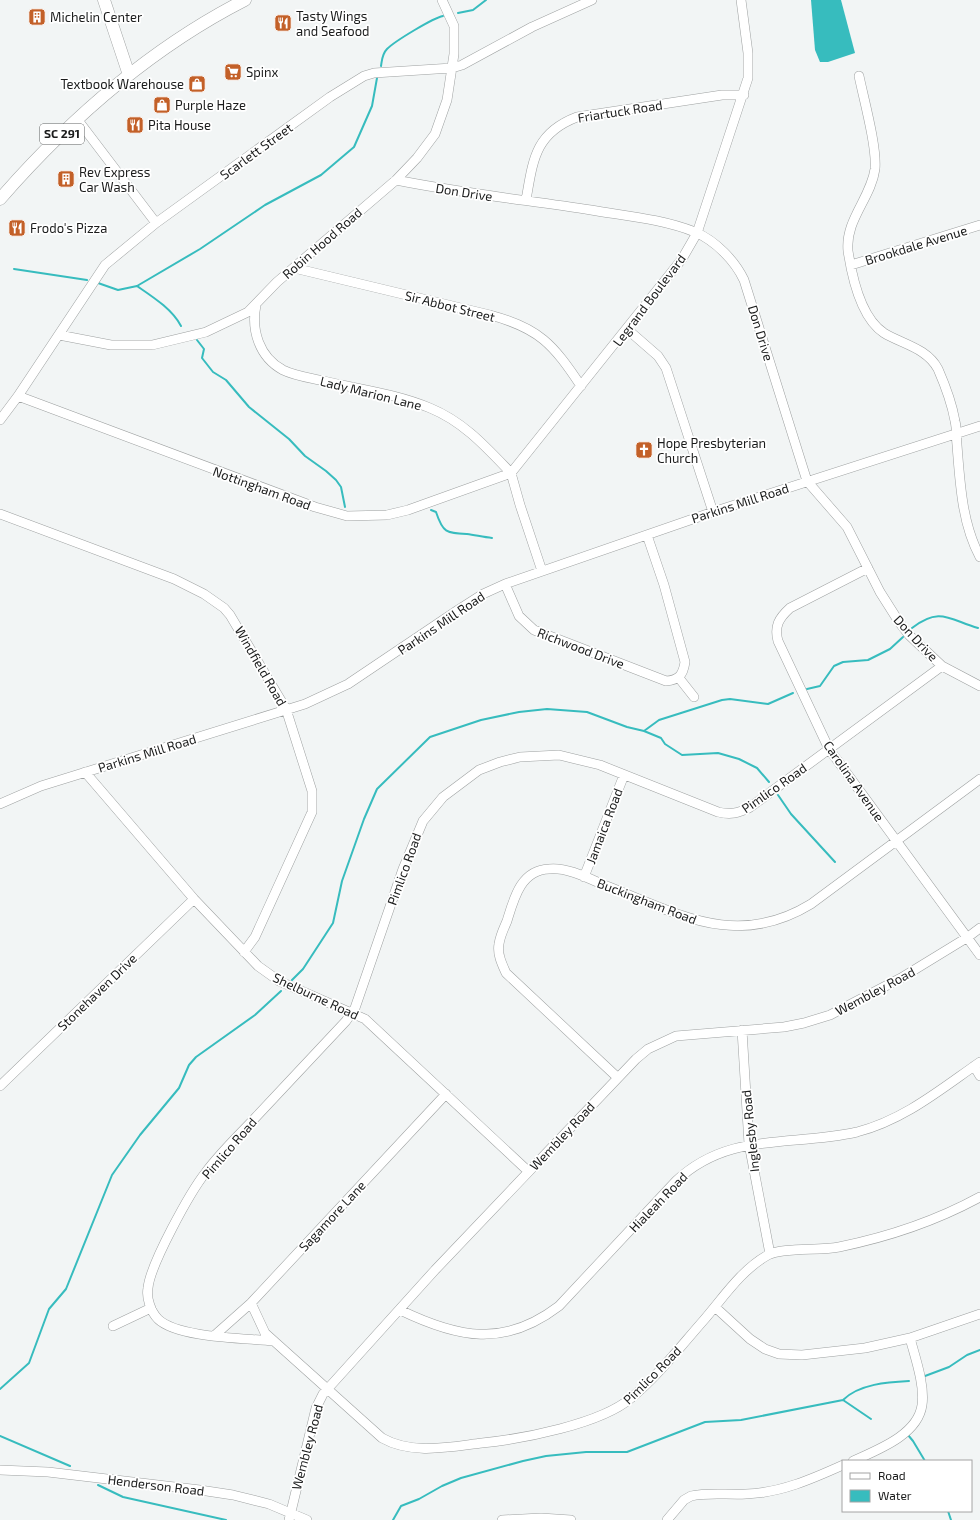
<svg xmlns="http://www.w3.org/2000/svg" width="980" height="1520" viewBox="0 0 980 1520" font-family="'Exo 2',sans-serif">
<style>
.water{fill:#37bcbe}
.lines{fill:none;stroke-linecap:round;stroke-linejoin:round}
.stream{stroke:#37bcbe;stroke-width:2}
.minor-casing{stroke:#9ea1a1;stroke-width:10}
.major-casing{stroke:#9ea1a1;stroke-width:13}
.minor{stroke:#fff;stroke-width:9}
.major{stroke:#fff;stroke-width:12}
.labels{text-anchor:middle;stroke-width:3.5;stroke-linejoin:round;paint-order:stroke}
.shield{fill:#fff;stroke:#5f6060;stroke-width:1}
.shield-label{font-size:12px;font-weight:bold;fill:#1b1c1c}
.poi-label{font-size:13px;fill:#1b1c1c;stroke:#fff;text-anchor:start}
.street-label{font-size:13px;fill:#1b1c1c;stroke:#fff}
</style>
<rect width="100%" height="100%" fill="#f2f5f5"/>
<path class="water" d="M811,0h30l14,53 -27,9h-8l-5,-12z"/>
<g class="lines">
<path class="stream" d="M458,13l15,-3 13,-10
M381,66c1,-6 1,-12 6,-17 8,-8 46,-31 56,-33
M14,269l73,11
M98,283l20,7 19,-4 63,-37 65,-44 56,-30 33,-28 18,-41 5,-28
M137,286c16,11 35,23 44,40
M197,340l7,9 -2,9 11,14 13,8 23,27 40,32 16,17 21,15 10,9 5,7 4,20
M431,510l5,2c7,21 10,21 31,22 8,1 16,3 25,4
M912,628c28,-22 38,-8 66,0
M807,689l13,-3 14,-20 9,-4 25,-2 22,-11 13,-12
M644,731l15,-11 63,-20 8,-1 38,5 25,-11
M778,795l13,19 44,48
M292,980l11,-11 30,-46 9,-42 22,-62 13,-30 53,-52 51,-17 38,-8 28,-3 40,3 40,15 17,4 17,7 4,6 17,11 36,-2 21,6 18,9 12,14
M925,1376l24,-9 18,-12 13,-5
M0,1389l29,-26 20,-54 17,-20 46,-114 28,-40 39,-47 10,-23 7,-8 59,-42 26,-24
M843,1400l28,19
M908,1435l5,6 12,20
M0,1436l70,30
M98,1485l25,12 103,23
M948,1511l3,9
M393,1520l8,-14 18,-7 23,-13 19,-8 62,-17 23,-5 40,-4h41l78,-30 36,-2 102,-20c16,-16 45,-18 66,-19"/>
<defs>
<path id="minor" d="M859,76c5,24 18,71 16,93 -4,29 -30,51 -27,82 4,26 13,67 36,82 18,11 43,15 54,36 7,16 14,35 17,52 2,8 1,16 2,24 3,38 5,79 23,112
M77,119l79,104
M396,180c64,13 130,20 195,30 35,6 71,9 104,22 21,9 40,29 49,48l63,201 40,46 33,65 19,30 10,13 33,31 38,20
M526,200c7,-40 9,-67 51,-83l145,-22h22
M851,265l129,-40
M294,268l196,47c49,13 63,29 91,71
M627,329l31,27 8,12 47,144
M59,335l52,10h41l54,-13 42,-20 29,-30 119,-102 21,-22 18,-24 12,-34 7,-46v-28l-12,-26
M18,396l297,111 32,9 40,-1 21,-5 103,-37c-25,-26 -47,-51 -81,-65 -33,-14 -72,-19 -106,-27 -13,-3 -29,-5 -41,-11 -24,-13 -32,-40 -27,-65
M0,420l18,-24 87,-131 51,-42 174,-126 34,-21 10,-3 78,-5 10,-3 70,-38 60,-27
M0,514l174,65 30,15 20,14 6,7 56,94 26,82v21l-57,125 -11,15
M868,568l-78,40c-11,10 -16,18 -12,33l51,108 151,206
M542,571l-22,-66 -9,-32 171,-214 15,-26 51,-155v-25l-7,-53
M505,584l14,32 15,14 132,51c13,-1 17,-6 19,-19l-21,-77 -17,-50
M679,678l15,19
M85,772l109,127 64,67 21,15 86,38 163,152
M0,804l41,-18 264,-82 43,-20 110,-74 25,-16 22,-10 208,-72 267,-86
M584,877l40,-102
M742,1030l7,114 21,110
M974,1066l6,10
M617,1077l-111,-104c-4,-9 -9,-19 -7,-29 1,-8 5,-16 8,-23 7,-23 14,-51 42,-52 18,-2 39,9 55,16 73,28 132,65 207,19l169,-125
M0,1086l194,-187
M251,1303l14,30 117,105c30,17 67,9 100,5 40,-4 119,-19 149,-45 26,-21 50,-52 72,-77 20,-23 38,-51 65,-66 14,-8 52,-4 71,-8 49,-10 97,-26 141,-50
M715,1307l35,32 15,10 14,5 23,1 63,-7 45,-10 70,-24
M400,1310c58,28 104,38 159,-4l117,-125c53,-50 115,-34 181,-49 47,-12 84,-43 123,-70
M113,1326l38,-18
M215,1335l36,-32 195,-209
M273,1341c-28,-3 -95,-3 -115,-22 -7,-7 -12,-21 -10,-31 2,-23 42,-96 58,-116 14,-19 32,-36 49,-54 30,-32 61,-65 91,-97l9,-13 48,-139 20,-48 20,-24 36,-27 21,-8 20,-5 39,-2 41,10 118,47c13,3 20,1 31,-4l193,-142
M853,1461c24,-11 65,-26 69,-56 3,-20 -7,-48 -12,-67
M0,1470l48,2 152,18 33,5 36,9 38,16
M289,1520l27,-112 7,-14 112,-124 201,-211 12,-10 28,-13 108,-9 20,-4 26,-8 71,-37 67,-41 12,-9
M502,1520l39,-2 30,2
M667,1520l17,-20 7,-4c17,-4 37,-1 55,-2 34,-1 66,-15 97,-29"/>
<path id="major" d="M104,0l25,75
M0,199c69,-79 151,-151 245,-199"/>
</defs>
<use href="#minor" class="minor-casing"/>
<use href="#major" class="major-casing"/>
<use href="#minor" class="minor"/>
<use href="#major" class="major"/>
</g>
<defs>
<symbol id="building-square" viewBox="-11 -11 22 22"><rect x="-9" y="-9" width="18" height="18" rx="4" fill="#c36028" stroke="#fff"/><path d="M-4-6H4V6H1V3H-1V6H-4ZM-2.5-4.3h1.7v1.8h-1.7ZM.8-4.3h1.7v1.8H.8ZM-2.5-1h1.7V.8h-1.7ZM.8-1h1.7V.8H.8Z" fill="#fff"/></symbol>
<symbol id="restaurant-square" viewBox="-11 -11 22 22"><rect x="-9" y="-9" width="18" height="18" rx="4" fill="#c36028" stroke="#fff"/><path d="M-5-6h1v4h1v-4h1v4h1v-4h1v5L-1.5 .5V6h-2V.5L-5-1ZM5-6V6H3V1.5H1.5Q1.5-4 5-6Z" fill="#fff"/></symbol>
<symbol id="supermarket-square" viewBox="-11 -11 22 22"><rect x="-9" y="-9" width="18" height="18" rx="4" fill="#c36028" stroke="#fff"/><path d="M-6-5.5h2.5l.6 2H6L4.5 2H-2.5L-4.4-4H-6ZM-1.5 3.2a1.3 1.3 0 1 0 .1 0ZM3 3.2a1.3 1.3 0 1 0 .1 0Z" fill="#fff"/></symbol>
<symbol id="shop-square" viewBox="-11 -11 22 22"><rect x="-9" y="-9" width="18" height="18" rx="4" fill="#c36028" stroke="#fff"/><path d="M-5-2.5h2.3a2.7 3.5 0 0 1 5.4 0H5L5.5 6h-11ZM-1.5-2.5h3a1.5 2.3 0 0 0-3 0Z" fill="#fff"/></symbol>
<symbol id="church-square" viewBox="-11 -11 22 22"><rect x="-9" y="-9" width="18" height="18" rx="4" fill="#c36028" stroke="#fff"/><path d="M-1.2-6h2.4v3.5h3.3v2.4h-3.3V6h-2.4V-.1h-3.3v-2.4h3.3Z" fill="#fff"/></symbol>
</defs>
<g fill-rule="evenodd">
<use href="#building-square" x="27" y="7" width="20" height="20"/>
<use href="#restaurant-square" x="273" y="13" width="20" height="20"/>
<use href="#supermarket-square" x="223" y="62" width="20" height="20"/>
<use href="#shop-square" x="187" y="74" width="20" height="20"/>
<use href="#shop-square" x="152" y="95" width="20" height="20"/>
<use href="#restaurant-square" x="125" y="115" width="20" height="20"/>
<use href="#building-square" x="56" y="169" width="20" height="20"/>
<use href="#restaurant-square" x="7" y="218" width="20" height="20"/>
<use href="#church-square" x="634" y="440" width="20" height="20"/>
</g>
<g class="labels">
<rect class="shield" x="40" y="124" width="44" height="20" rx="3"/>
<g class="shield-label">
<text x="62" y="138">SC 291</text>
</g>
<g class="poi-label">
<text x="296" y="21">Tasty Wings<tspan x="296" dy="15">and Seafood</tspan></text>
<text x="50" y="22">Michelin Center</text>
<text x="246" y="77">Spinx</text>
<text x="184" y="89" text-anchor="end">Textbook Warehouse</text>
<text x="175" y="110">Purple Haze</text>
<text x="148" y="130">Pita House</text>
<text x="79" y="177">Rev Express<tspan x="79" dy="15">Car Wash</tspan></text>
<text x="30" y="233">Frodo's Pizza</text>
<text x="657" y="448">Hope Presbyterian<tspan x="657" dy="15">Church</tspan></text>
</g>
<g class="street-label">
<text transform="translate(620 111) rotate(-9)" y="5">Friartuck Road</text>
<text transform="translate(256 151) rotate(-36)" y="5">Scarlett Street</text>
<text transform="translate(464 192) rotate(9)" y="5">Don Drive</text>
<text transform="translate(322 243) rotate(-41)" y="5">Robin Hood Road</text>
<text transform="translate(916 245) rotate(-17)" y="5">Brookdale Avenue</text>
<text transform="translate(649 300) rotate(-53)" y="5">Legrand Boulevard</text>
<text transform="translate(450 306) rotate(14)" y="5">Sir Abbot Street</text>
<text transform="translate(761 333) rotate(73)" y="5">Don Drive</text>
<text transform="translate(371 393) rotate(14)" y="5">Lady Marion Lane</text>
<text transform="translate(262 488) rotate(20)" y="5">Nottingham Road</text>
<text transform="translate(740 503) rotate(-18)" y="5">Parkins Mill Road</text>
<text transform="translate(441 623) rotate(-34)" y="5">Parkins Mill Road</text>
<text transform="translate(916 638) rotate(47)" y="5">Don Drive</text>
<text transform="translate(581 648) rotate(21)" y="5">Richwood Drive</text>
<text transform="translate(261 666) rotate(60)" y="5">Windfield Road</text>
<text transform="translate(147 753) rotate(-17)" y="5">Parkins Mill Road</text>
<text transform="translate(854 781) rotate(55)" y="5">Carolina Avenue</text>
<text transform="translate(774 788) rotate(-35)" y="5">Pimlico Road</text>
<text transform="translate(604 826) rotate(-69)" y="5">Jamaica Road</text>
<text transform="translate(404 869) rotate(-70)" y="5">Pimlico Road</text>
<text transform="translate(647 901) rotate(21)" y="5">Buckingham Road</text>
<text transform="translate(875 991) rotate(-28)" y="5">Wembley Road</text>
<text transform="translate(97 992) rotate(-44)" y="5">Stonehaven Drive</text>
<text transform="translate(316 996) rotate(25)" y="5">Shelburne Road</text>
<text transform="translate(750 1131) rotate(-96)" y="5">Inglesby Road</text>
<text transform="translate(562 1136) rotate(-47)" y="5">Wembley Road</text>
<text transform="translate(229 1148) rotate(-49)" y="5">Pimlico Road</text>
<text transform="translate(658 1202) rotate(-46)" y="5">Hialeah Road</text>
<text transform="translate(332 1216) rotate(-47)" y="5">Sagamore Lane</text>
<text transform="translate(652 1375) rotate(-45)" y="5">Pimlico Road</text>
<text transform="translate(307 1447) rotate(-75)" y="5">Wembley Road</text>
<text transform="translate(156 1485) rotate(7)" y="5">Henderson Road</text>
</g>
</g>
<rect x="842" y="1460" width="130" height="52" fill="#ffffff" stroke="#a4a4a4"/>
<rect x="850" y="1473" width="20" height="6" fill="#ffffff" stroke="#a4a4a4"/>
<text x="878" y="1480" font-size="12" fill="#1b1c1c">Road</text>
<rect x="850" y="1490" width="20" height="12" fill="#37bcbe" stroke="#a4a4a4"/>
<text x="878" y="1500" font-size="12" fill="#1b1c1c">Water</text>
</svg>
